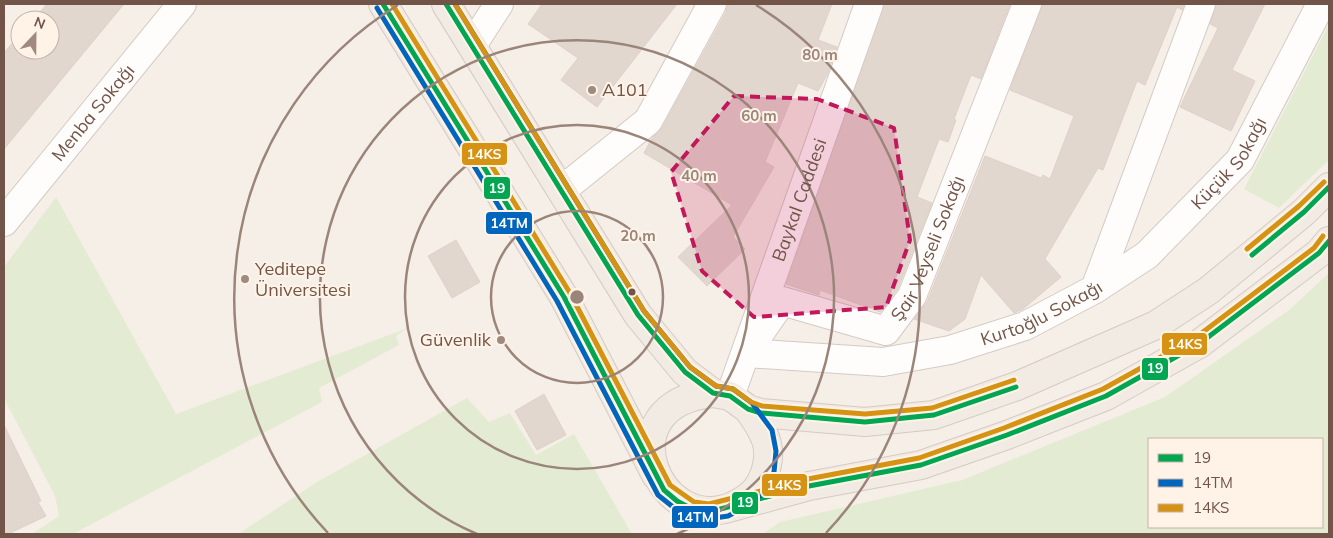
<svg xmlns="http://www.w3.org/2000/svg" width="1333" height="538" viewBox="0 0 1333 538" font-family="Mulish,sans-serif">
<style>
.green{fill:#e3ecd2;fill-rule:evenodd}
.building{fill:#e2d7cf;stroke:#ded1c9}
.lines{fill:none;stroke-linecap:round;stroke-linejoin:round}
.street-casing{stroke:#d4cac5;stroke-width:30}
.primary-casing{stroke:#d5cac4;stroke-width:30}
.street{stroke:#fefdfb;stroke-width:28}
.primary{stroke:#f1ebe4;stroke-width:28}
.bus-1-casing{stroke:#fff3e7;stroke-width:9}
.bus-2-casing{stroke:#fff3e7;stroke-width:9}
.bus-3-casing{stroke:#fff3e7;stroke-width:9}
.bus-1{stroke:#00a651;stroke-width:5}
.bus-2{stroke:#0065bd;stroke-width:5}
.bus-3{stroke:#d69212;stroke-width:5}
.marked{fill:#c2185b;fill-opacity:0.2;stroke:#c2185b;stroke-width:4;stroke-dasharray:10 6;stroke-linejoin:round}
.ring{fill:none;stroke:#9b857a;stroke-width:2.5}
.poi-dot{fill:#a08a80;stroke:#fff3e7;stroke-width:2}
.bus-dot{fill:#725448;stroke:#fff3e7;stroke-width:2}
.labels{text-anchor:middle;stroke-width:4;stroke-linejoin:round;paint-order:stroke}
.poi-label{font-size:18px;fill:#725448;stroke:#fff3e7;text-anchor:start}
.street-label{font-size:18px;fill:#725448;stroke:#fff3e7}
.centre{fill:#9b857a;stroke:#fff3e7;stroke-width:2.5}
.ring-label{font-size:15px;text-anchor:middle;font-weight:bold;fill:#9b857a;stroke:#fff3e7;stroke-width:4;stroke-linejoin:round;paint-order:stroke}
.line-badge{stroke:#fff3e7;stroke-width:2}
.badge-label{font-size:14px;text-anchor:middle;font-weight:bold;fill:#fff}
</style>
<rect width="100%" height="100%" fill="#f6efe7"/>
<path class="green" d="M1329,24v136l-50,48 -35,-19z
M56,197l120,217 232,-86 -12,8 3,9 -80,43 3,14 -249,132h-41l27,-18 -4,-20 -51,-98v-131z
M1329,273v261h-567l18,-12 182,-42 203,-83 124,-87zM1149,439h173v88h-173z
M467,398l22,24 21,-9 26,42 38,-21 58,100h-394l79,-52z"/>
<path class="building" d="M47,4h77l-120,145v-96l16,-19v16h30v-30h-17z
M542,4h135l-80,103 -36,-27 17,-22 -50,-34z
M728,4h104l-14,36 19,7 -10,28 -9,16 -20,-8 -33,79 9,5 -41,70 12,12 -38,37 -29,-29 54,-52 -88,-52 8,-15 10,-10 64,-116z
M884,4h126l-29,75 -10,-4 -17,44 2,1 -8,22 -9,-3 -22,58 15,6 -34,85 -18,24 -60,-22 -1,5 -33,-11z
M1042,4h142l-2,6 -5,-3 -32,78 -8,-4 -34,89 -5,-2 -53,91 16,18 -38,32 -9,4 -33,-38 -16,44 -16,12 -35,-12 13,-17 58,-146 56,22 2,-3 7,4 24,-63 -64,-26z
M1216,4h49l-33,66 23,11 -24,50 -51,-24 38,-79 -8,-4z
M456,240l24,42 -28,16 -24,-42z
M544,394l22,41 -29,15 -22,-39z
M4,425l37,76 -3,1 8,14 -38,18h-4z"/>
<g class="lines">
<defs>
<g id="street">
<path d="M473,44l26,-40"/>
<path d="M562,190l86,-69 64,-117"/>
<path id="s1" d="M4,222l178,-218"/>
<path d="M1095,289l106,-285"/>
<path id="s2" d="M746,353l137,9 67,-12 75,-24 70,-37 52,-34 93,-95 81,-156"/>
<path id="s3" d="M746,353l36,-52 104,30 26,-35 115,-292"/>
<path id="s4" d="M730,396l139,-392"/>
</g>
<path id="primary" d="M383,4l181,293 92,178
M446,4l192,311 47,57 28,21 17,3 18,13 13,4 104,9 69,-7 83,-29 139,-61 52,-34 96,-79 25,-25
M713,393c-110,11 -55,145 20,113 12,-6 22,-12 28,-24 15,-31 5,-48 -13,-73
M725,509l84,-23 112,-21 86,-30 99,-39 93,-52 120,-91 10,-12"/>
</defs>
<use href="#street" class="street-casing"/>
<use href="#primary" class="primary-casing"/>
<use href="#street" class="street"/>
<use href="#primary" class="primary"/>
<defs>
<path id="bus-1" d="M383,4l181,293 100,193 13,11 15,8 17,3 100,-26 112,-21 86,-30 99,-39 93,-52 120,-91 10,-12
M446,4l192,311 47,57 28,21 17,3 18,13 13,4 104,9 69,-7 82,-28
M1252,255l52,-43 25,-25"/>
<path id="bus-2" d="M377,8l180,293 101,194 15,12 15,9 20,3 20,-3 24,-12 12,-13 10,-19 2,-21 -4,-21 -20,-27 -19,-14 -17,-3 -26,-19 -46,-56 -189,-307"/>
<path id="bus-3" d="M392,4l178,289 100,192 24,17 15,2 99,-25 111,-21 85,-30 99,-39 92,-51 119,-90 9,-12
M455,4l189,307 46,56 26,19 17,3 18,13 11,4 103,8 67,-6 82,-28
M1247,249l52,-43 25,-24"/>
</defs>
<use href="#bus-1" class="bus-1-casing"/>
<use href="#bus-2" class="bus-2-casing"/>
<use href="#bus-3" class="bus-3-casing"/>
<use href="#bus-1" class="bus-1"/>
<use href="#bus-2" class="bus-2"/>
<use href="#bus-3" class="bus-3"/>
</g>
<path class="marked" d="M734,96l83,3 77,29 16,112 -24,67 -132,10 -52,-46 -31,-99z"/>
<g class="ring">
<circle cx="577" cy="297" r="86"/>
<circle cx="577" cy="297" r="172"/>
<path d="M477 534A257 257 0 1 1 677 534"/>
<path d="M328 533A343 343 0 0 1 398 5M756 5A343 343 0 0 1 826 533"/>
</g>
<g class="poi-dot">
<circle cx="592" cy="90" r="5"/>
<circle cx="245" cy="279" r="5"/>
<circle cx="501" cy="340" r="5"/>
</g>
<circle class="bus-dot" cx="632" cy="292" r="4.5"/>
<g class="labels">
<g class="poi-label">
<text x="602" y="96">A101</text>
<text x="255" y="275">Yeditepe<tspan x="255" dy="21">Üniversitesi</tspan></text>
<text x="491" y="346" text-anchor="end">Güvenlik</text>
</g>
<g class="street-label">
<text dy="6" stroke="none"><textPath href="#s1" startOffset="141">Menba Sokağı</textPath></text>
<text dy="6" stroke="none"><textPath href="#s2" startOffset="549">Küçük Sokağı</textPath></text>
<text dy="6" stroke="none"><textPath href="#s4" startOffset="208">Baykal Caddesi</textPath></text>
<text dy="6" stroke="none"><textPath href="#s3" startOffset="265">Şair Veyseli Sokağı</textPath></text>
<text dy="6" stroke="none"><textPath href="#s2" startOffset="304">Kurtoğlu Sokağı</textPath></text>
</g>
</g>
<circle cx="577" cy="297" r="8" class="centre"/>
<g class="ring-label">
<text x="820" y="60">80 m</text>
<text x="759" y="121">60 m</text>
<text x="699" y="181">40 m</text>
<text x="638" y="241">20 m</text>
</g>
<g class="line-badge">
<rect x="461" y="142" width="47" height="24" rx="5" fill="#d69212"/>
<rect x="483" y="176" width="28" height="24" rx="5" fill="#00a651"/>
<rect x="485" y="211" width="48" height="24" rx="5" fill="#0065bd"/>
<rect x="1161" y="332" width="47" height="24" rx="5" fill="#d69212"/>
<rect x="1141" y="357" width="28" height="24" rx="5" fill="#00a651"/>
<rect x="761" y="473" width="47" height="24" rx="5" fill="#d69212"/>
<rect x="731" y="491" width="28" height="24" rx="5" fill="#00a651"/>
<rect x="671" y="505" width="48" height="24" rx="5" fill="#0065bd"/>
</g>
<g class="badge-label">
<text x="484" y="159">14KS</text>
<text x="497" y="193">19</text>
<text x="509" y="228">14TM</text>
<text x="1185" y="349">14KS</text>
<text x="1155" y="373">19</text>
<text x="784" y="490">14KS</text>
<text x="745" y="507">19</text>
<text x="695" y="522">14TM</text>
</g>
<rect width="1333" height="538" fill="none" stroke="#725448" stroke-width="10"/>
<rect x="1148" y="438" width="175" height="90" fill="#fff3e7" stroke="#c7b3a7"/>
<rect x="1158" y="454" width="25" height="8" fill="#00a651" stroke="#c7b3a7"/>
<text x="1193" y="463" font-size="15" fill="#725448">19</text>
<rect x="1158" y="479" width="25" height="8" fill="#0065bd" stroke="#c7b3a7"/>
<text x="1193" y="488" font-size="15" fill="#725448">14TM</text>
<rect x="1158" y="504" width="25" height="8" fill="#d69212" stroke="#c7b3a7"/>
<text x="1193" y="513" font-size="15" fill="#725448">14KS</text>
<g transform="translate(35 35) rotate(22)"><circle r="24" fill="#fff3e7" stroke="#c7b3a7"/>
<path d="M0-4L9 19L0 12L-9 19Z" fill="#a08a80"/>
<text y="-8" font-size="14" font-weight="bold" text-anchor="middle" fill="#725448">N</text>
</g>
</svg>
